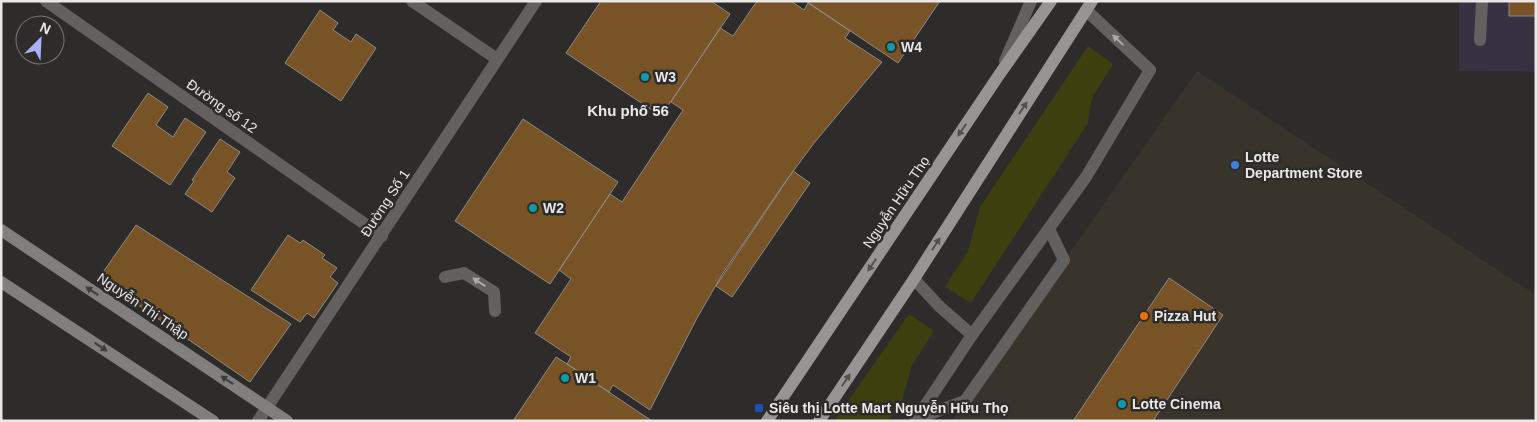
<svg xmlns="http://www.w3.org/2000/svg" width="1537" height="422" viewBox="0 0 1537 422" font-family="Arial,sans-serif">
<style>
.built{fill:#38342c}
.education{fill:#373141}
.green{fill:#3d3f0f}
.building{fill:#785326;stroke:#8c8a88}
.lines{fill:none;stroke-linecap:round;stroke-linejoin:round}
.lane{stroke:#626160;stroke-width:12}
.street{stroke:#626160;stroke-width:12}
.secondary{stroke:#807f7d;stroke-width:12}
.primary{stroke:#969593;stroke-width:12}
.oneway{fill:#acabaa}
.oneway2{fill:#52514f}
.oneway3{fill:#3e3d3b}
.culture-dot{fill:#0f9aa8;stroke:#2e2c2a;stroke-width:2}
.shop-dot{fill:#3f7fe0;stroke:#2e2c2a;stroke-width:2}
.food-dot{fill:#e8710a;stroke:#2e2c2a;stroke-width:2}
.transit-dot{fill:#1a4fb4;stroke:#2e2c2a;stroke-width:2}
.labels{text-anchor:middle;stroke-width:5;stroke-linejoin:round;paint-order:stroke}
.poi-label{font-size:14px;font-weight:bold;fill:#e9e8e7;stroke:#2e2c2a;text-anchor:start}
.street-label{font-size:14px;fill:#e9e8e7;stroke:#2e2c2a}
.neighbourhood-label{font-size:15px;font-weight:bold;fill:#e9e8e7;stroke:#2e2c2a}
</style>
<rect width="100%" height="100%" fill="#2e2c2a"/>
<path class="built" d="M1197,71l339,224v126h-584z"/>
<path class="education" d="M1459,1h77v71l-77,-1z"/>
<path class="green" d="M1088,46l25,18 -21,34 -4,25 -117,180 -26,-16 23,-36 12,-44z
M909,314l25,17 -23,36 -9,35 -14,19h-54z"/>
<path class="building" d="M601,1h110l19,13 -69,102 -95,-63z
M757,1h34l13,9 4,-7 42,28 -5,7 37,24 -68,81 -31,42 -60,88 -26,45 -47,92 -37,-25 -4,7 -42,-28 4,-7 -36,-24 36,-54 -12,-9 51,-76 12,8 61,-92 -12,-8 49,-74 13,8z
M806,1h134l-42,62z
M1509,1h27v15h-27z
M320,10l18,13 -5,7 18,12 5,-8 20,14 -35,53 -56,-38z
M148,93l20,14 -12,18 17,12 12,-19 21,14 -36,53 -58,-39z
M523,119l95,63 -68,102 -95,-63z
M220,139l20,13 -13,20 8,6 -23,34 -27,-18 9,-13 -2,-1z
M793,171l17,12 -78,114 -16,-11z
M136,225l155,99 -41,58 -151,-104z
M288,235l12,8 3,-3 22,15 -3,3 15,10 -7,9 8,6 -24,35 -7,-5 -7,9 -49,-32z
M1169,278l54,37 -70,106h-80z
M556,357l11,7 85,57h-139z"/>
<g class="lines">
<path class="lane" d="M1480,40l2,-39
M445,277l19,-4 30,19 1,19
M914,279l25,27 33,29
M916,419l49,-18 99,-141 -15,-31"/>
<path class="street" d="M46,1l336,235
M412,1l85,58
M1005,61l26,-60
M258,421l278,-420
M915,421l57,-86 114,-158 64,-107 -64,-60"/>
<path class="secondary" d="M1,230l286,191
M1,282l212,139"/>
<path class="primary" d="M767,421l232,-346 52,-74
M819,421l95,-142 178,-278"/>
</g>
<defs><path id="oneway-solid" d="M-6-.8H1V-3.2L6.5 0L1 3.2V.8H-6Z" transform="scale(1.25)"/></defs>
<g class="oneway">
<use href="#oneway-solid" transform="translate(1118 40) rotate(-137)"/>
<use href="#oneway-solid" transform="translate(479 282) rotate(-147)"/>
</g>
<g class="oneway2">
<use href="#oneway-solid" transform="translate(1023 108) rotate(-57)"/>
<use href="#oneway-solid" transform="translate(962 130) rotate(124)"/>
<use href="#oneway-solid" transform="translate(936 244) rotate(-57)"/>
<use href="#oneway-solid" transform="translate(872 265) rotate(124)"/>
<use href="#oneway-solid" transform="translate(846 380) rotate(-56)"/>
</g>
<g class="oneway3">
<use href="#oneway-solid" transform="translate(92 291) rotate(-146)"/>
<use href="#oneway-solid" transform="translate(101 347) rotate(33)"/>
<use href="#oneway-solid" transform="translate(227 380) rotate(-146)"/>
</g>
<g class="culture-dot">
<circle cx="891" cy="47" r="5"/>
<circle cx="645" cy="77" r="5"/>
<circle cx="533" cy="208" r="5"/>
<circle cx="565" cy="378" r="5"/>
<circle cx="1122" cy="404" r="5"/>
</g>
<circle class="shop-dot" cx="1235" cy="165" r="5"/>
<circle class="food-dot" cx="1144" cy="316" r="5"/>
<rect class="transit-dot" x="754" y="403" width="10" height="10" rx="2.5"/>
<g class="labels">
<g class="poi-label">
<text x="901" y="52">W4</text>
<text x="655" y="82">W3</text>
<text x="1245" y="162">Lotte<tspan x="1245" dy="16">Department Store</tspan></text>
<text x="543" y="213">W2</text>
<text x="1154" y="321">Pizza Hut</text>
<text x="575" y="383">W1</text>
<text x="1132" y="409">Lotte Cinema</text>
<text x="769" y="413">Siêu thị Lotte Mart Nguyễn Hữu Thọ</text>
</g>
<g class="street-label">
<text transform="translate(222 106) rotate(35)" y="5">Đường số 12</text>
<text transform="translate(896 202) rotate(-56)" y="5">Nguyễn Hữu Thọ</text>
<text transform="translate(385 203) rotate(-57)" y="5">Đường Số 1</text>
<text transform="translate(143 306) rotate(34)" y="5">Nguyễn Thị Thập</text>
</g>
<g class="neighbourhood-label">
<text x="628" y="116">Khu phố 56</text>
</g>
</g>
<rect width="1537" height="422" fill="none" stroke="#e9e8e7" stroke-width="5"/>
<g transform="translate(40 40) rotate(24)"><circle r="24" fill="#2e2c2a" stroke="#797776"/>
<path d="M0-4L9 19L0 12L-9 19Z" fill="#a9b0fc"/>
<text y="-8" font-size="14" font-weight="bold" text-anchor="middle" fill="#e9e8e7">N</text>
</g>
</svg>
